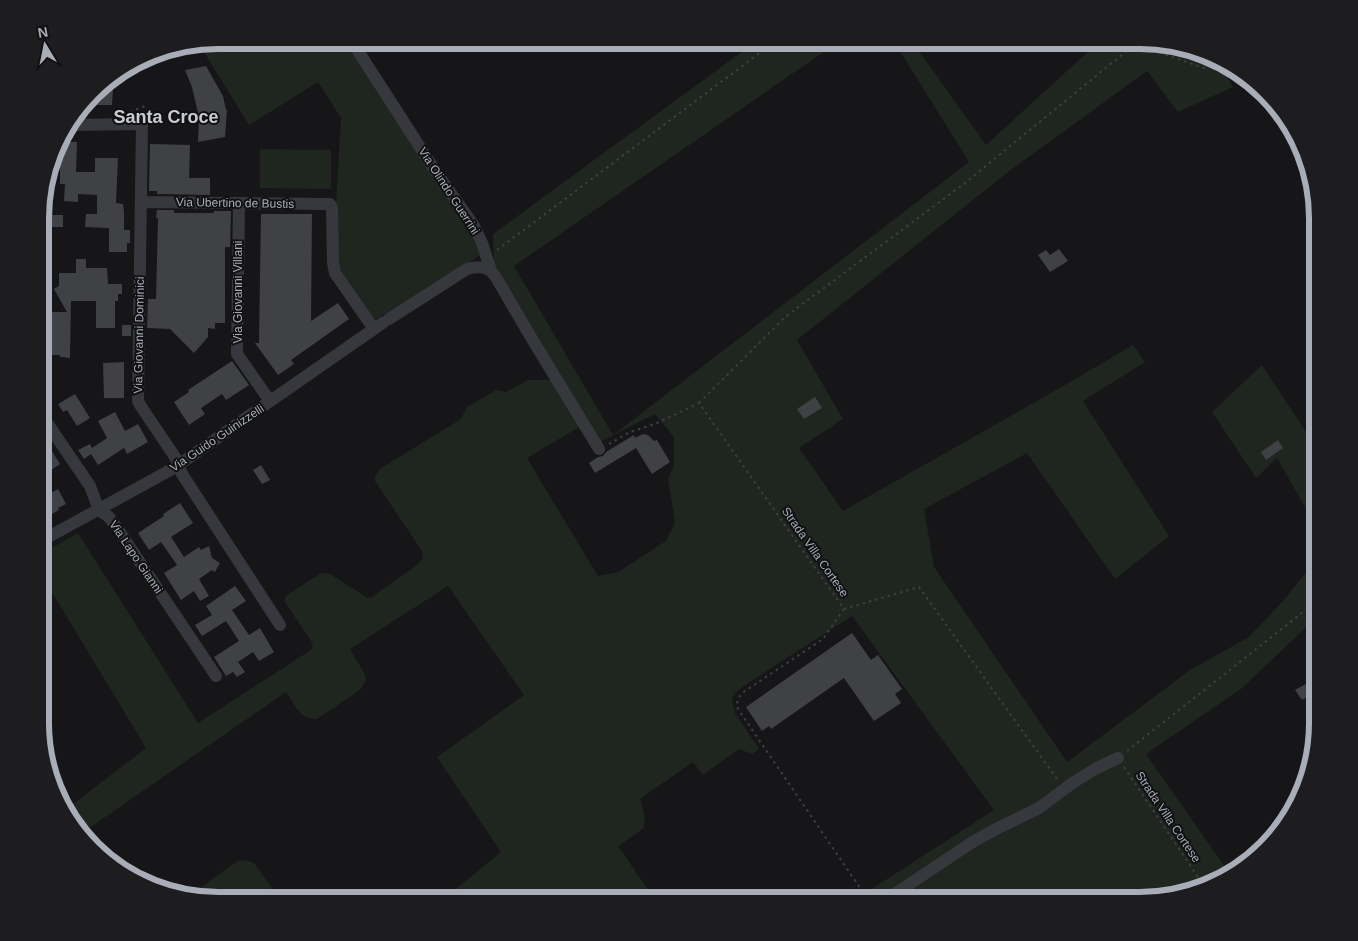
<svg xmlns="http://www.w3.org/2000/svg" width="1358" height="941" viewBox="0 0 1358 941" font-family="Arial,sans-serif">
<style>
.green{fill:#1e261f;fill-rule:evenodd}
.building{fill:#404145}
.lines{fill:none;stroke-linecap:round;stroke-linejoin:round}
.path{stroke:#3d3f44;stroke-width:2;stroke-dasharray:2.5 4;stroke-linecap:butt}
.minor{stroke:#37383d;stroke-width:12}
.labels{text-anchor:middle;stroke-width:4;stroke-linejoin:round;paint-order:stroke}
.street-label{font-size:12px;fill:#a8adb8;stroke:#111113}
.district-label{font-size:18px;font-weight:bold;fill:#c9ccd4;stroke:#111113}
.rim{fill:none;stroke:#a8adb8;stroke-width:6}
</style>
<rect width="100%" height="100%" fill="#161618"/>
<path class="green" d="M217,40h131l128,196 6,18 -94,61 -3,-1 -10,5 -6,-3 -34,-50 -2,-11 8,-137 -23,-36 -69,43 -50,-81z
M758,40h83l-327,226 99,169 356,-273 -76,-122h18l75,105 115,-105h51l44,9 2,3 2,-1 25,13 -4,3 12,20 -55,25 -31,-41 -139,101 -211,168 46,79 -44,29 44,63 229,-130 61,-36 12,17 -62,39 86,135 -54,43 -88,-126 -103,56 10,58 133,195 123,-92 59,-33 35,-37 34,-43v60h-1l-76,72 -95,65 84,120 -11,9 -78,18h-256l-15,-11 124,-80 -142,-194 -104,67 -13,10 -3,7 3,13 24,36 -7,5 -13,-5 -36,26 -10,-13 -53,37c4,10 6,18 3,30l-25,17 38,55h-215l60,-49 -64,-95 87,-62 -76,-109 -98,63 14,24 2,7 -6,10 -43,29c-18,1 -22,-15 -31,-27l-204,141 -18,-22 82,-63 -105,-174v-20l37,-21 120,190 113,-73 2,-5 -3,-6 -26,-38 3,-6 34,-22 9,1 38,24 4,-1 45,-32 6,-7 -1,-7 -47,-70v-5l5,-7 81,-50 6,-12 29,-17 10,2 22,-12h31l-65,-114 -1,-32zM655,414l19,23v29l-6,13 7,43 -9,19 -48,31 -20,4 -71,-118 61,-36 12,20z
M260,149l71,1v39l-71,-1z
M1262,365l56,85v80l-41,-72 -21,20 -44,-66z
M246,860l8,3 27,38h-75l-18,-4 49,-36z"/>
<path class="building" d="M206,66l17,30 3,14h1l-2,27 -27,5 1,-25 -7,-30 -7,-17z
M107,80v9h6l-1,16h-28l16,-21z
M57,142h20l-1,30h19v-14h23l-2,45 7,1 1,7v19h6v13h-3v9h-18v-24l-24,-1 1,-13h11v-19l-19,-1v8l-14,-1 1,-17h-5v-27h-7z
M150,144l40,1 -1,33h21v17l-53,-1v-3h-8z
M157,210h17v3h40v-2h17l-1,36h-5v76h-10v6l-7,-1v9l-14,16 -24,-24 -23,-1 1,-29h8l2,-81h-2z
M261,214h51l-1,107 27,-18 11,16 -58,41 3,4 -16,11 -23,-32h4z
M46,215h17v12h-17z
M1059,249l9,12 -18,11 -12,-17 8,-5 4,5z
M76,259h10v9h21l1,16h14v10h-4v7h-3v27h-19v-27h-25l-1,57 -10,-1v-2h-12l1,-43h18l-13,-23 5,-3v-13h17z
M122,325h9v11h-9z
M232,361l17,24 -23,15 -4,-6 -21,14 4,6 -16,11 -15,-23 15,-10 -1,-2z
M124,362v36h-20l-1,-35z
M75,394l15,24 -13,8 -10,-16 -4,2 -5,-8z
M815,397l7,11 -18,11 -7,-10z
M115,412l10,19 13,-7 10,18 -21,12 -3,-6 -26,17 -7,-11 -7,5 -6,-9 12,-6 2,4 15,-10 -9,-17z
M643,434l5,1 6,6 3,-1 13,22 -18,12 -16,-26 -41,25 -6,-10 9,-6 5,-1 3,-4 28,-17 1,3z
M41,437l9,11 10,16 -18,12 9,17 7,-4 8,15 -8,4 1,2 -18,10z
M1278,440l5,8 -17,12 -5,-8z
M261,465l9,15 -8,4 -9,-14z
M180,503l13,20 -22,14 13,20 15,-10 2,3 8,-4 3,12 8,5 -5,9 -3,-2 -13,9 10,17 -9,5 -6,-10 -13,9 -17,-27 13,-8 -16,-23 -12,8 -11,-17 26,-17 -1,-2z
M235,586l11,15 -14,9 17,25 11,-7 14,24 -15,9 -6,-9 -15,10 7,10 -8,5 -4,-5 -7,4 -12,-19 25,-16 -13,-20 -24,15 -7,-11 17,-10 -6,-9z
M852,633l19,27 7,-5 24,34 -7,5 6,9 -27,18 -30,-43 -73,51 -2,-3 -7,5 -16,-24z
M1318,677v14l-16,9 -7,-10z"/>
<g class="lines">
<path class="path" d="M130,112l15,-6
M497,250l280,-210
M699,403l86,-86 180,-134 170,-139 69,24 13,-8
M609,444l21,-12 25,-8 44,-21 145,206 75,-22 138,192
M844,609l-21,30 -81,54c-4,6 -6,9 -4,16l131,192
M1127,751l185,-146 6,-7
M1124,767l80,119"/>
<path class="minor" d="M351,40l85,132 38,54 8,17 9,28 6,8 32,55 70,115
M69,125l73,-1 -4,277 2,4 35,52 7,17 98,151
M141,202l189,2 2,4 1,55 2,10 39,56
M239,203l-2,151 33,47
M389,319l78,-50c9,-2 16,-3 24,2
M41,414l49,72 9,24 10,7 8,11 99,148
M41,541l133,-73 210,-146
M884,901l87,-58 25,-14 43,-21 35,-26 21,-13 23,-11"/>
</g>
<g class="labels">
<g class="street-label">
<text transform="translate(449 191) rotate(57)" y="4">Via Olindo Guerrini</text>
<text transform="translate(235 203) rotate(1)" y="4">Via Ubertino de Bustis</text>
<text transform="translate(238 292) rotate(-90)" y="4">Via Giovanni Villani</text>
<text transform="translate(139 335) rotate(-89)" y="4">Via Giovanni Dominici</text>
<text transform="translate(217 438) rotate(-34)" y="4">Via Guido Guinizzelli</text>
<text transform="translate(815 552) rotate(55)" y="4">Strada Villa Cortese</text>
<text transform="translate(136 557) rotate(56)" y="4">Via Lapo Gianni</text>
<text transform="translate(1168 817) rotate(56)" y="4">Strada Villa Cortese</text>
</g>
<g class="district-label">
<text x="166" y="123">Santa Croce</text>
</g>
</g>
<path d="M0 0H1358V941H0ZM218 49H1140A169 169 0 0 1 1309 218V723A169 169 0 0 1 1140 892H218A169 169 0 0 1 49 723V218A169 169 0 0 1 218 49Z" fill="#1d1d20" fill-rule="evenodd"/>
<path class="rim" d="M218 49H1140A169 169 0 0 1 1309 218V723A169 169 0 0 1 1140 892H218A169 169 0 0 1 49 723V218A169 169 0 0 1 218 49Z"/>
<g transform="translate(45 45) rotate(350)" stroke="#111113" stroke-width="4" paint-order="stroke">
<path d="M0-4L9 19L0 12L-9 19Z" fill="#a8adb8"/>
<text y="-8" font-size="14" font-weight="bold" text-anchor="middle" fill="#a8adb8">N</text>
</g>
</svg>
